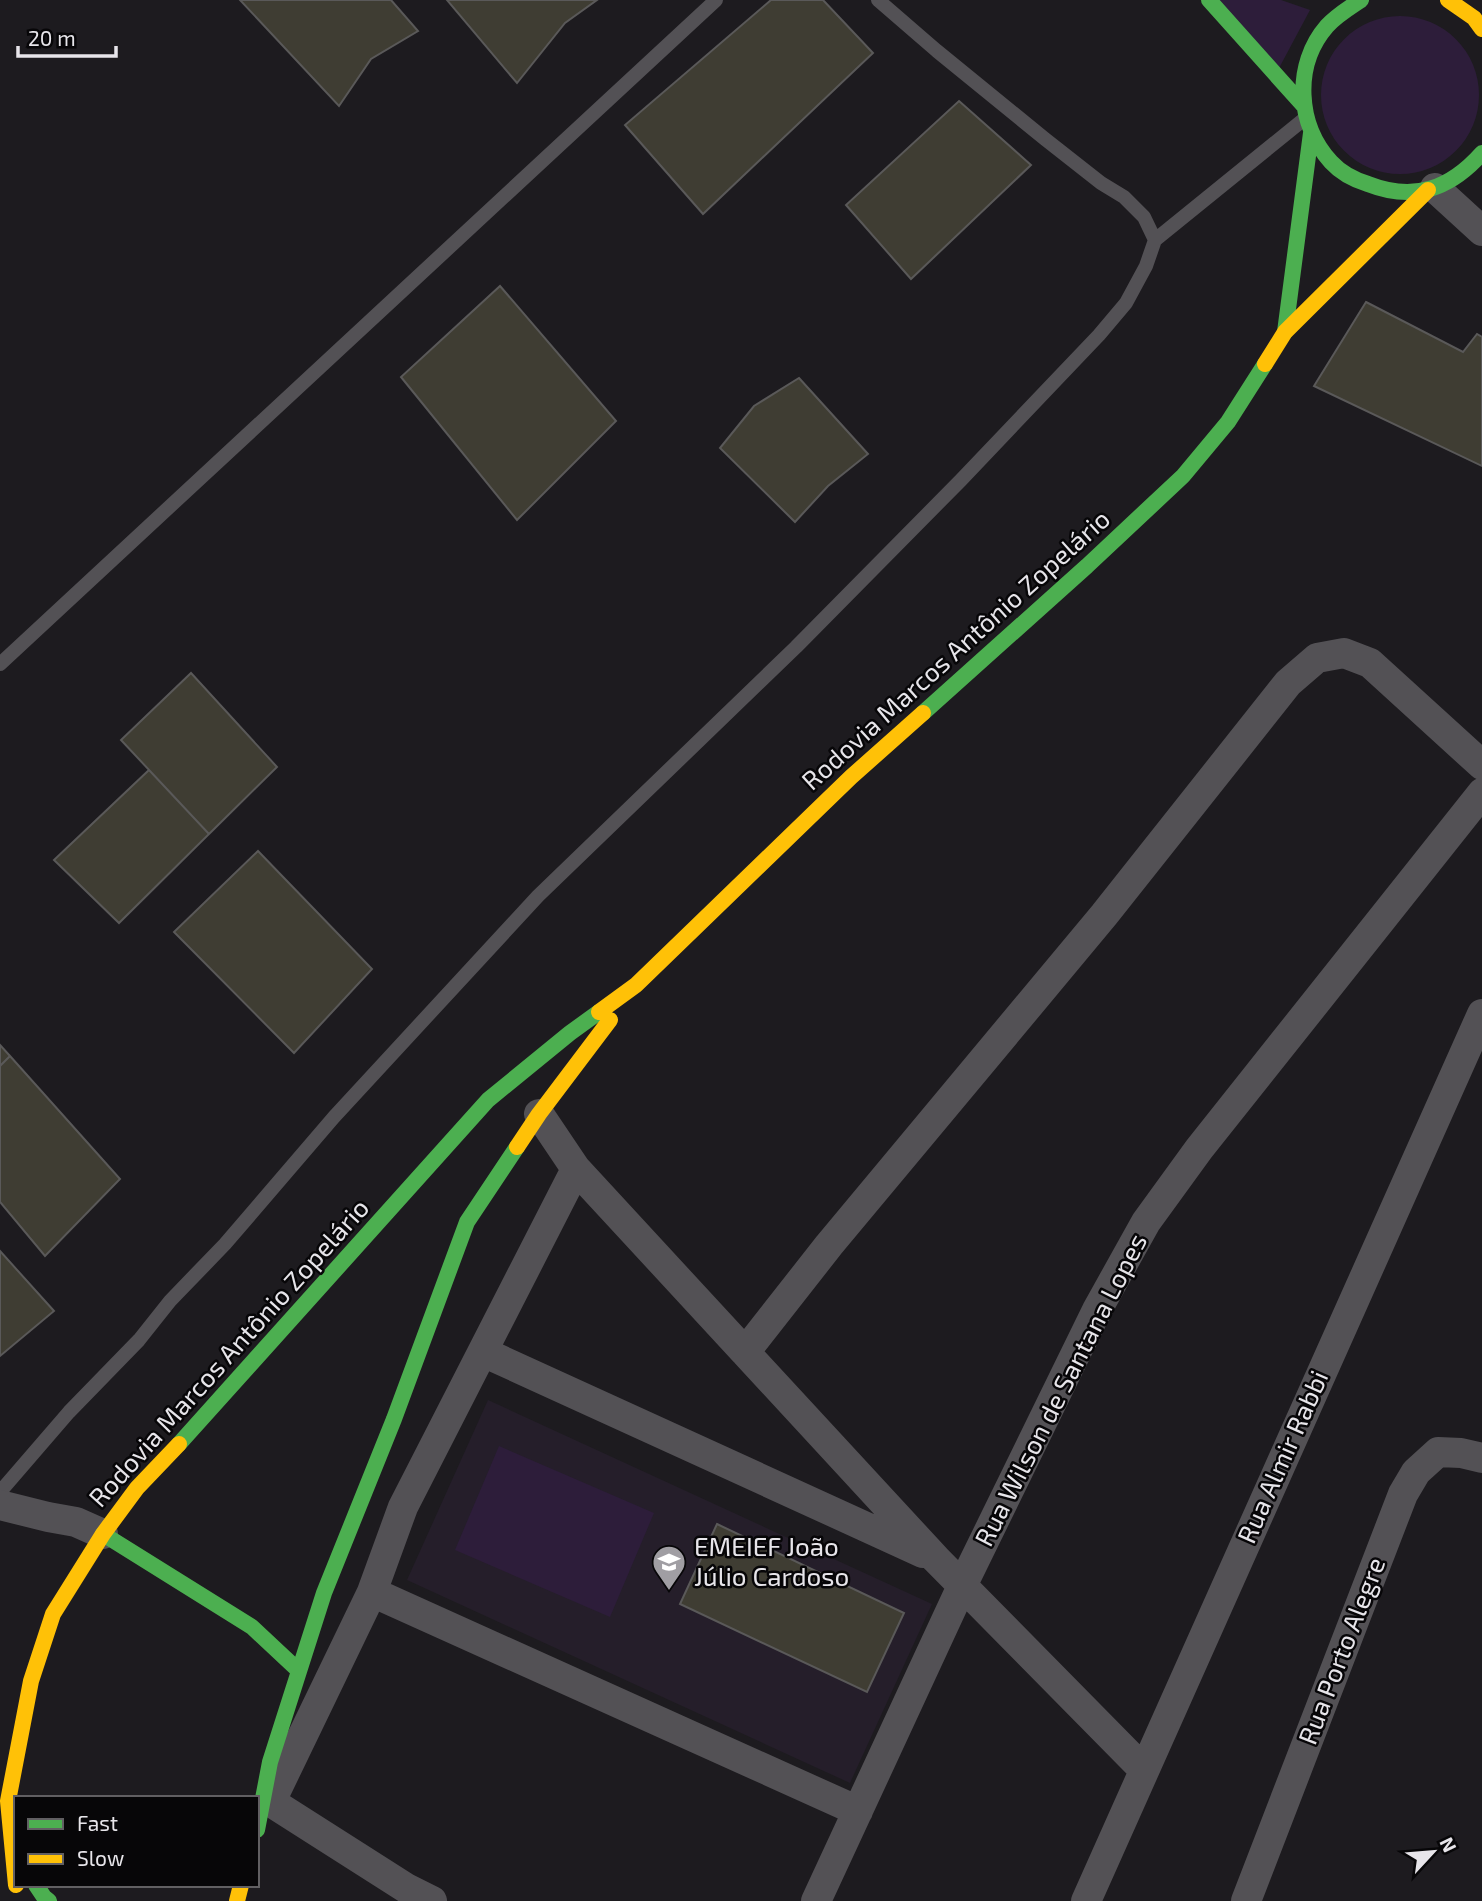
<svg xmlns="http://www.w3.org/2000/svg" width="1482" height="1901" viewBox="0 0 1482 1901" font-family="'Exo 2',sans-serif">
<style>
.built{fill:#251e2a}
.green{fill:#2d1d3a}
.building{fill:#3f3d33;stroke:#5a5959;stroke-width:2}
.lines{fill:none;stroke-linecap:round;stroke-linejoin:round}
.lane{stroke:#535155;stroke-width:14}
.street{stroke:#535155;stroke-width:30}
.fast{stroke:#4caf50;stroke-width:16}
.slow{stroke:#ffc107;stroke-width:16}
.labels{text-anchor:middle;stroke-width:5;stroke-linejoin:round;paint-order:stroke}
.street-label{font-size:26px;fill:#e7e5ea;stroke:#070608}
.poi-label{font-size:26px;fill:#e7e5ea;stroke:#070608;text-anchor:start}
</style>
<rect width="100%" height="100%" fill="#1d1b1f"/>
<path class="built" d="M488,1400l444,204 -82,179 -443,-203z"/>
<path class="green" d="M1211,0h70l29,10 -32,60z
M1321 95a79 79 0 1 1 158 0a79 79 0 1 1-158 0Z
M499,1446l155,67 -44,104 -155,-67z"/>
<path class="building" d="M240,0h151l27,31 -47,28 -32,47z
M447,0h150l-32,23 -48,60z
M771,0h52l50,53 -170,161 -78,-89z
M959,101l72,64 -120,114 -65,-74z
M500,286l116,135 -99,99 -116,-143z
M1366,302l97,50 14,-18 5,3v129l-168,-80z
M799,378l69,76 -40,32 -33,36 -75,-74 34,-42z
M191,673l86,94 -68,67 -88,-94z
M149,770l60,64 -90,89 -65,-63z
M258,851l114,118 -78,84 -120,-121z
M0,1045l10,11 -10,10z
M10,1056l110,123 -75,77 -45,-54v-136z
M0,1251l54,60 -54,45z
M717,1524l187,89 -37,79 -187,-88z"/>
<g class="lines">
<path class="lane" d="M1155,240l148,-120
M0,664l716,-664
M0,1492l69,-80 70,-72 31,-39 55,-57 109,-127 204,-221 258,-249 165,-167 138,-145 27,-32 20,-37 9,-26 -11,-23 -20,-20 -23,-14 -56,-44 -108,-88 -59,-51"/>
<path class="street" d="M1435,188l47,43
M539,1114l37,55 360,390 208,211
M483,1352l440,201
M745,1352l84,-107 275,-330 184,-232 29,-25 27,-5 26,10 112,102
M0,1505l48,12 28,5 27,12
M372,1592l486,219
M274,1795l98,-203 31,-85 173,-338
M271,1802l135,86 26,13
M816,1901l146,-315 135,-276 49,-88 53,-73 283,-356
M1086,1901l396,-887
M1246,1901l157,-407 13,-22 22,-20 23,1 21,5"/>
<path class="fast" d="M1209,0l94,105
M1361,0c-12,8 -24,15 -34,26 -34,39 -30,99 4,136 10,11 24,18 37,22 46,18 82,5 114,-31
M1285,332l26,-199
M923,713l164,-147 96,-90 45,-54 37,-58
M179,1444l309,-344 82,-67 29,-21
M103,1534l149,93 47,44
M257,1830l13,-68 54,-169 70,-174 73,-197 50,-75
M36,1885l8,12 5,4"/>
<path class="slow" d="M1448,0l26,18 8,11
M1265,364l20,-32 143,-142
M599,1012l37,-27 215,-208 72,-64
M517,1147l22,-33 71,-94
M16,1885l-8,-84 23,-120 22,-67 50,-80 34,-46 42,-44
M237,1901l4,-16"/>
</g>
<defs>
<symbol id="school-pin" viewBox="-11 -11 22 30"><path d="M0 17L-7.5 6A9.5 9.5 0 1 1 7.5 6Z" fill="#a09ea3" stroke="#070608"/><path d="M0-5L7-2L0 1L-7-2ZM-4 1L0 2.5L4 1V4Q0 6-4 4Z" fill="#fff"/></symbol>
</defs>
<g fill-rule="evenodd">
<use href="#school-pin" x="650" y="1543" width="38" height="52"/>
</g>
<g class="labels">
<g class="street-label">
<text transform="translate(956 650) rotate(-42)" y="9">Rodovia Marcos Antônio Zopelário</text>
<text transform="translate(229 1353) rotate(-48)" y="9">Rodovia Marcos Antônio Zopelário</text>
<text transform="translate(1061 1390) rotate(-63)" y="9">Rua Wilson de Santana Lopes</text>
<text transform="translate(1283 1457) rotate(-66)" y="9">Rua Almir Rabbi</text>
<text transform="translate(1342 1651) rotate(-69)" y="9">Rua Porto Alegre</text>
</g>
<g class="poi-label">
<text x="694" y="1556">EMEIEF João<tspan x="694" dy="30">Júlio Cardoso</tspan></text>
</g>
</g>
<rect x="14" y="1796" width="245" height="91" fill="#070608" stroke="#615f62" stroke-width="2"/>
<rect x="28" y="1819" width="35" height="10" fill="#4caf50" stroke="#615f62" stroke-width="2"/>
<text x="77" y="1831" font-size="21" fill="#e7e5ea">Fast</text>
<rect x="28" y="1854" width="35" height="10" fill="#ffc107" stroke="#615f62" stroke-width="2"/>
<text x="77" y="1866" font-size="21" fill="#e7e5ea">Slow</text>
<g transform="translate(1433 1852) rotate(64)" stroke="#070608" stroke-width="5" paint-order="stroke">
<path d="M0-5L12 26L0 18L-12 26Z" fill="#e7e5ea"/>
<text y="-10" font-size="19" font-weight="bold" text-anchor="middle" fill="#e7e5ea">N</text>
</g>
<path d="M18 46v10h98v-10" fill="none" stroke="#e7e5ea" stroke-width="3.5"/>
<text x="28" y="46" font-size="21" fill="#e7e5ea" stroke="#070608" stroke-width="5" paint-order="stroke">20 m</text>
</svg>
